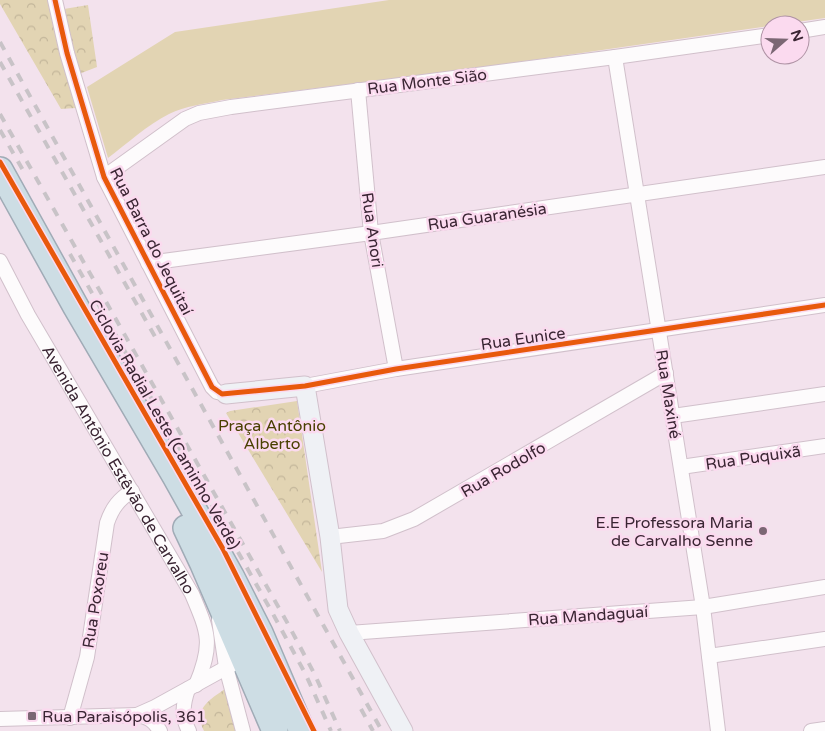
<svg xmlns="http://www.w3.org/2000/svg" width="825" height="731" viewBox="0 0 825 731" font-family="'Varela Round',sans-serif">
<style>
.green{fill:#e2d4b3}
.park{fill:url(#park-crowns)}
.lines{fill:none;stroke-linecap:round;stroke-linejoin:round}
.street-casing{stroke:#d1c0cb;stroke-width:16}
.secondary-casing{stroke:#d1c0cb;stroke-width:21}
.highway-casing{stroke:#a0abb6;stroke-width:28}
.street{stroke:#fdfbfc;stroke-width:14}
.secondary{stroke:#eff1f5;stroke-width:19}
.highway{stroke:#cddde4;stroke-width:25}
.rail{stroke:#c8c3c7;stroke-width:4;stroke-dasharray:9 9;stroke-linecap:butt}
.cycleway-casing{stroke:#fbdaef;stroke-width:8}
.cycleway{stroke:#e8590c;stroke-width:5}
.poi-dot{fill:#7b6774;stroke:#fbdaef;stroke-width:2}
.labels{text-anchor:middle;stroke-width:5;stroke-linejoin:round;paint-order:stroke}
.street-label{font-size:16px;fill:#3a2533;stroke:#fbdaef}
.park-label{font-size:16px;fill:#494000;stroke:#fbdaef}
.poi-label{font-size:16px;fill:#3a2533;stroke:#fbdaef;text-anchor:end}
</style>
<defs>
<pattern id="park-crowns" width="20" height="18" patternUnits="userSpaceOnUse" patternTransform="scale(1.25)"><rect width="20" height="18" fill="#e2d4b3"/><path d="M2 6a3 3 0 1 1 6 0M12 15a3 3 0 1 1 6 0" fill="none" stroke="#c3b69a"/></pattern>
</defs>
<rect width="100%" height="100%" fill="#f3e2ed"/>
<path class="green" d="M389,0h436v18l-356,51 -247,31c-17,4 -37,6 -53,14 -22,11 -41,29 -61,44l-21,-71 88,-55z"/>
<path class="park" d="M0,0h48l28,108 -15,1 -61,-105z
M88,5l9,62 -18,7 -15,-65z
M297,401l25,171 -96,-159 4,-2z
M225,689l12,42h-33c-11,-22 5,-31 21,-42z"/>
<g class="lines">
<defs>
<g id="street">
<path d="M55,0l12,53 37,124 108,210 5,5 9,2"/>
<path d="M800,31l25,-4"/>
<path d="M615,57l88,550 15,124"/>
<path d="M358,90l13,143 25,136"/>
<path d="M104,177l81,-58 14,-6 32,-6 384,-50 155,-22"/>
<path id="s1" d="M0,261l28,54 164,279c17,40 21,50 4,91"/>
<path d="M148,263l223,-30 454,-66"/>
<path d="M305,386l91,-17 429,-64"/>
<path d="M673,416l152,-22"/>
<path d="M681,467l144,-21"/>
<path d="M330,537l53,-6 31,-12 252,-146"/>
<path d="M219,620l7,47 17,64"/>
<path d="M349,633l354,-26 122,-20"/>
<path d="M709,656l116,-17"/>
<path d="M188,689c-5,15 -7,27 1,42"/>
<path d="M137,715l18,-8 78,-43"/>
<path d="M70,718l17,-61 20,-134c5,-15 12,-24 25,-32"/>
<path d="M0,719l137,-4c12,2 17,6 23,16"/>
<path d="M811,731l14,-2"/>
</g>
<path id="secondary" d="M226,394l79,-8 25,151 8,72 11,24 54,98"/>
<path id="highway" d="M0,170l76,137 99,169 56,100 29,57 42,98
M186,528l17,36 72,167"/>
</defs>
<use href="#street" class="street-casing"/>
<use href="#secondary" class="secondary-casing"/>
<use href="#highway" class="highway-casing"/>
<use href="#street" class="street"/>
<use href="#secondary" class="secondary"/>
<use href="#highway" class="highway"/>
<path class="rail" d="M0,42l382,689
M0,62l158,280
M0,114l288,510 27,51 25,56
M0,130l24,42
M70,254l203,360 33,61 25,56
M361,709l12,22"/>
<defs>
<path id="cycleway" d="M55,0l12,53 37,124 108,210 10,7 83,-8 91,-17 429,-64
M0,162l223,387 91,182"/>
</defs>
<use href="#cycleway" class="cycleway-casing"/>
<use href="#cycleway" class="cycleway"/>
</g>
<g class="poi-dot">
<circle cx="763" cy="531" r="5"/>
<rect x="27" y="711" width="10" height="10" rx="2.5"/>
</g>
<g class="labels">
<g class="street-label">
<text transform="translate(427 81) rotate(-7)" y="6">Rua Monte Sião</text>
<text transform="translate(487 216) rotate(-8)" y="6">Rua Guaranésia</text>
<text transform="translate(373 230) rotate(82)" y="6">Rua Anori</text>
<text transform="translate(152 241) rotate(63)" y="6">Rua Barra do Jequitaí</text>
<text transform="translate(523 338) rotate(-8)" y="6">Rua Eunice</text>
<text transform="translate(669 394) rotate(81)" y="6">Rua Maxiné</text>
<text transform="translate(165 424) rotate(60)" y="6">Ciclovia Radial Leste (Caminho Verde)</text>
<text transform="translate(753 457) rotate(-8)" y="6">Rua Puquixã</text>
<text transform="translate(503 469) rotate(-30)" y="6">Rua Rodolfo</text>
<text dy="6" stroke="none"><textPath href="#s1" startOffset="240">Avenida Antônio Estêvão de Carvalho</textPath></text>
<text transform="translate(95 600) rotate(-81)" y="6">Rua Poxoreu</text>
<text transform="translate(588 615) rotate(-4)" y="6">Rua Mandaguaí</text>
</g>
<g class="park-label">
<text x="272" y="431">Praça Antônio<tspan x="272" dy="18">Alberto</tspan></text>
</g>
<g class="poi-label">
<text x="753" y="528">E.E Professora Maria<tspan x="753" dy="18">de Carvalho Senne</tspan></text>
<text x="42" y="722" text-anchor="start">Rua Paraisópolis, 361</text>
</g>
</g>
<g transform="translate(785 40) rotate(70)"><circle r="24" fill="#fbdaef" stroke="#ae92a4"/>
<path d="M0-4L9 19L0 12L-9 19Z" fill="#7b6774"/>
<text y="-8" font-size="14" font-weight="bold" text-anchor="middle" fill="#3a2533">N</text>
</g>
</svg>
